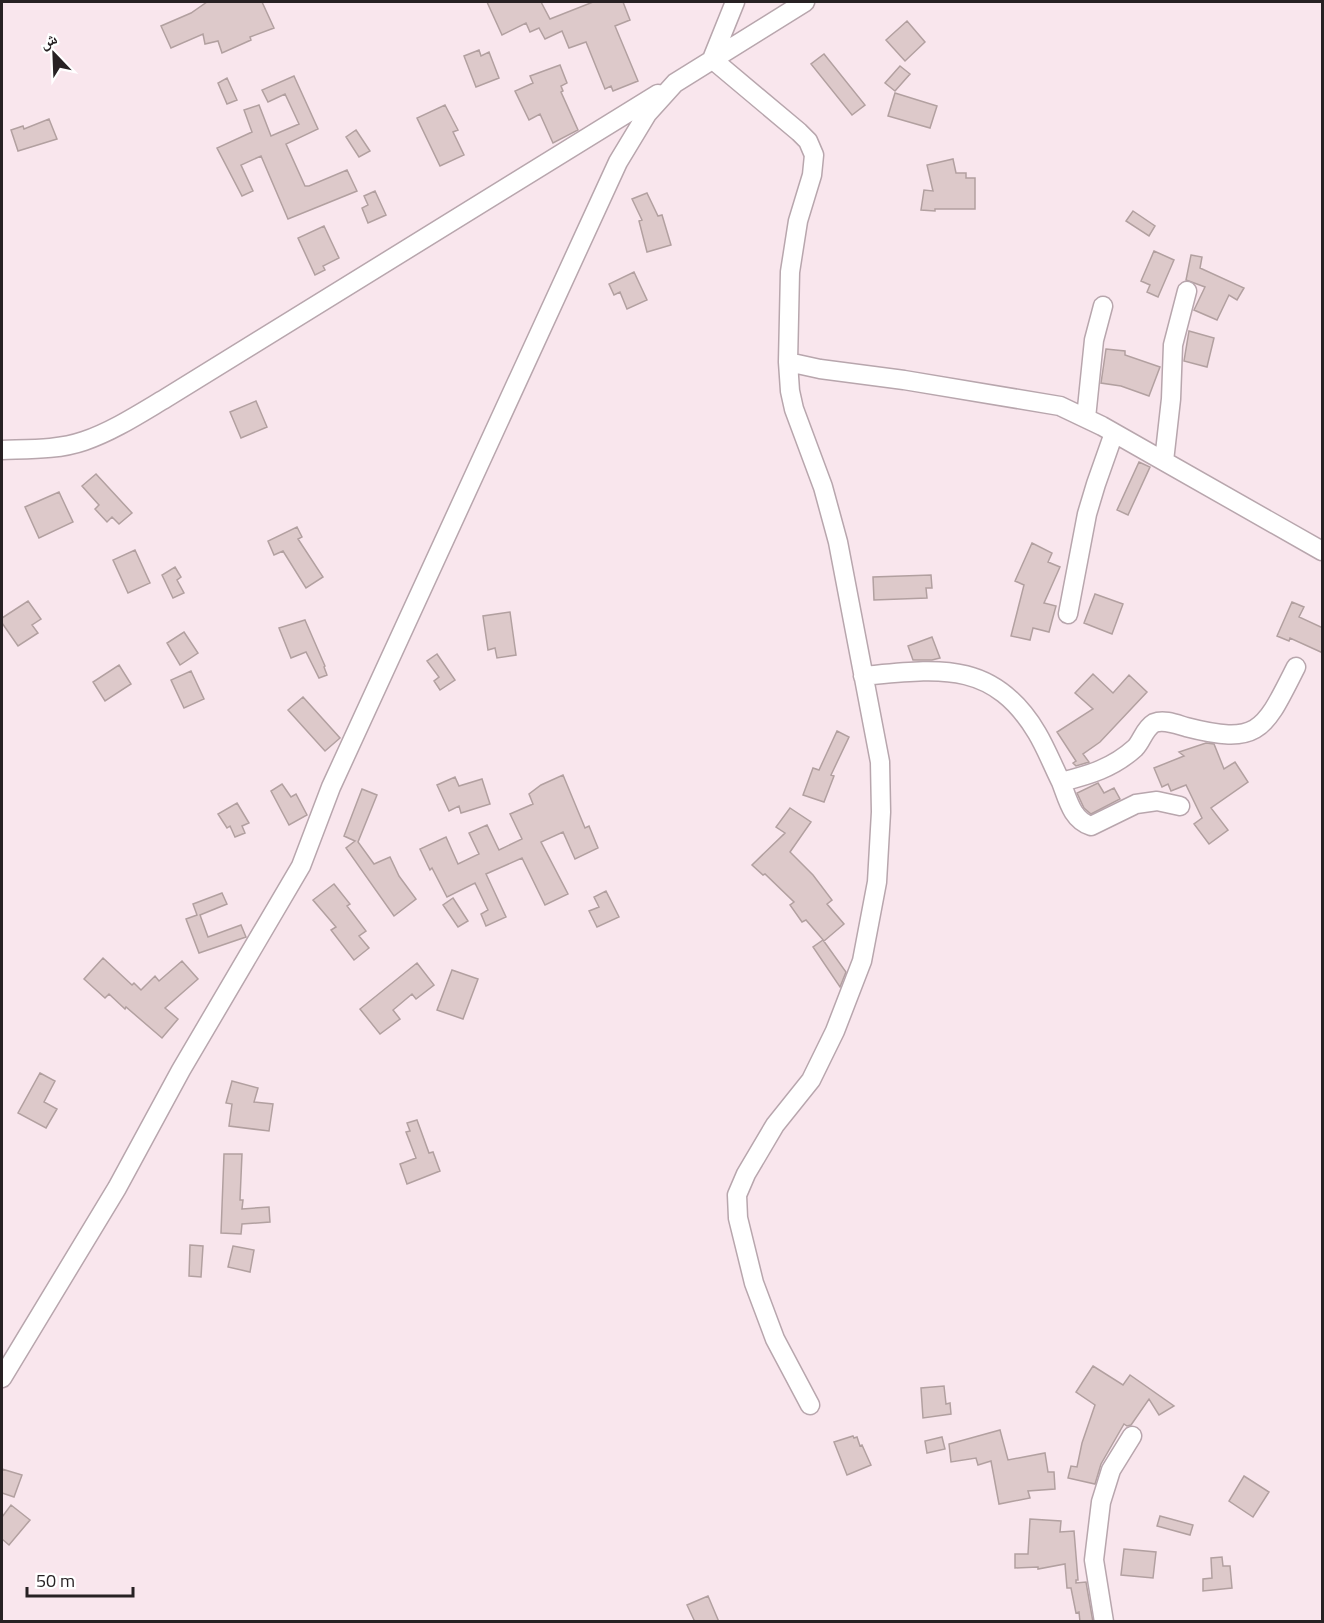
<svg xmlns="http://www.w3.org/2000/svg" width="1324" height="1623" viewBox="0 0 1324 1623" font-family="'Titillium Web','Noto Naskh Arabic',sans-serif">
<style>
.building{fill:#ddc9ca;stroke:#b2a0a0;stroke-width:1.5}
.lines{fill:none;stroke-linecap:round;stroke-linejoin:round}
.minor-casing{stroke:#b8a6ad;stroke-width:21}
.minor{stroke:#fff;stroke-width:18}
</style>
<rect width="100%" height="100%" fill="#f9e6ed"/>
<path class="building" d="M207,2h55l12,26 -24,9 1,3 -29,13 -4,-12 -13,3 -2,-10 -32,14 -10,-22 30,-13z
M487,2h54l9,17 43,-17h30l7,18 -15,6 23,55 -25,10 -2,-5 -6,3 -19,-47 -17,6 -7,-17 -17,8 -6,-11 -9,4 -4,-9 -24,12z
M907,21l18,21 -20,19 -19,-21z
M479,50l2,6 8,-4 10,26 -23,9 -12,-31z
M824,54l41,51 -13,10 -41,-51z
M560,65l7,18 -6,3 2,5 -2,1 17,38 -25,13 -13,-29 -11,6 -14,-29 18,-8 -3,-7z
M900,66l10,8 -15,17 -10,-8z
M294,76l24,53 -32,15 19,42h4l38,-16 10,21 -69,28 -27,-63 -20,9 12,26 -11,5 -25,-48 35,-16 -8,-22 15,-5 12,31 28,-12 -14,-30 -17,8 -6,-12z
M227,78l10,22 -10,4 -9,-21z
M895,93l42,13 -7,22 -42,-12z
M445,105l13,25 -5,2 11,23 -24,11 -23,-48z
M49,119l8,20 -39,12 -7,-21 12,-4 1,3z
M356,130l14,21 -11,6 -13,-20z
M953,159l3,14h10v5h9v31h-40v2l-14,-1 3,-20 9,1 -6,-26z
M375,191l11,24 -18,8 -6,-15 6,-3 -4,-9z
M647,193l11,23 4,-1 9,30 -24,7 -8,-31 3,-1 -10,-21z
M1133,211l22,15 -6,10 -23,-15z
M324,226l15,32 -16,8 2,4 -10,5 -17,-37z
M1154,251l20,9 -16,37 -11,-5 3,-7 -9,-4z
M1191,255l11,2 -2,11 44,20 -7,12 -8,-5 -12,25 -23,-10 11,-23 -19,-7z
M634,272l13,28 -20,9 -7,-17 -6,3 -5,-11z
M1189,331l25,7 -7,29 -23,-6z
M1106,349l19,2v4l35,12 -11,29 -28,-10 -20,-3z
M256,401l11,26 -26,11 -11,-26z
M1139,462l11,5 -22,48 -11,-5z
M96,474l36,39 -13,11 -7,-7 -5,5 -12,-13 4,-4 -17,-19z
M59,492l14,30 -34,16 -14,-31z
M297,527l5,10 -4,2 25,38 -17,11 -23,-37 -9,4 -6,-14z
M1032,543l20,10 -4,9 12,5 -16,36 12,3 -7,26 -16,-4 -3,12 -19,-4 13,-51 -9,-4z
M135,550l15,33 -22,10 -15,-33z
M175,567l6,10 -4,3 7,13 -11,5 -11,-23z
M931,575l1,13h-6l1,10 -53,2 -1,-23z
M1095,594l28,10 -11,30 -28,-11z
M28,601l13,18 -9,6 6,8 -20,13 -16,-23v-5z
M1292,602l12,5 -5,10 24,11v25l-33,-15 -1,3 -12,-5z
M510,612l6,43 -19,3 -2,-10 -7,2 -5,-34z
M305,620l20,46 -1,1 3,8 -8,3 -13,-26 -15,6 -12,-30z
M184,632l14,21 -18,12 -13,-22z
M932,637l8,21 -8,2h-19l-5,-14z
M437,654l18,26 -15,10 -6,-9 5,-4 -12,-16z
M119,665l12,19 -26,17 -12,-19z
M191,671l13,28 -20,9 -13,-28z
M1093,674l20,19 16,-18 18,17 -47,50 -17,12 6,8 -13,4 -3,-3 3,-2 -19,-29 36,-23 -18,-16z
M303,697l37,41 -15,13 -37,-41z
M837,731l12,6 -18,38 3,1 -10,26 -21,-7 10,-27 6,2z
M1206,743l8,1 10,25 11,-7 13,20 -37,26 17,22 -19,14 -15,-20 8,-6 -16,-33 -15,6 -3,-7 -6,3 -8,-19 30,-12 -5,-4z
M563,775l22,53 4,-2 9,22 -23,11 -12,-27 -22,10 27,52 -23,11 -23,-47 -36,16 20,43 -20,9 -5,-12 7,-4 -13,-27 -28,14 -15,-29 -2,2 -10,-21 26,-12 12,27 21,-10 -10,-21 18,-8 12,25 23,-11 -12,-25 23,-10 -4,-10 12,-9z
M455,777l4,9 23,-7 8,25 -29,9 -2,-7 -10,5 -12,-26z
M1098,783l6,10 10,-5 6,11 -29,15 -7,-6 -7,-15z
M282,784l9,13 5,-3 11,21 -18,10 -18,-34z
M362,789l15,6 -19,47 16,22 16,-7 9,19 17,23 -22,17 -48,-68 9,-7 -11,-5z
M237,803l12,20 -7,3 3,7 -10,4 -5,-11 -3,2 -9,-14z
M790,808l21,14 -21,30 23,23 19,25 -5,4 17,20 -20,17 -18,-21 -4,2 -12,-17 4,-3 -29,-28 -2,1 -11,-10 33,-32 -9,-6z
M334,884l16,20 -3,2 19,25 -7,5 10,12 -15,12 -23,-30 5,-3 -23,-27z
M606,891l13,26 -22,10 -8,-16 10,-4 -5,-10z
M222,893l5,11 -27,11 8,22 33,-12 5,12 -47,16 -13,-34 11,-4 -4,-11z
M453,898l15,23 -10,6 -15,-22z
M823,940l23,32 -6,15 -27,-40z
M103,958l29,27 2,-2 7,7 14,-14 4,5 23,-20 16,18 -33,29 13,11 -16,19 -36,-31 -1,2 -16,-15 -4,4 -21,-19z
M417,963l17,22 -18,14 -4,-5 -19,16 7,9 -20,15 -20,-25z
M452,970l26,9 -15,40 -26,-9z
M40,1073l15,8 -11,21 13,7 -11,19 -28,-15z
M232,1081l26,7 -4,14 19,2 -4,27 -40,-5 3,-22 -6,-1z
M417,1120l12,33 4,-1 7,19 -33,13 -7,-20 16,-6 -10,-26 4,-1 -3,-8z
M224,1154h18l-2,46h3l-1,9 27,-2 1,15 -28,2 -1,10 -20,-1z
M190,1245l13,1 -2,31 -12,-1z
M233,1246l21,4 -4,22 -22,-5z
M1093,1366l30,19 7,-10 44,31 -15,9 -10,-16 -18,26 -4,1 -3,-2 -23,40 -6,20 -27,-6 3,-12 6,1 5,-24 13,-38 -19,-13z
M944,1386l2,18 4,-1 1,11 -28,4 -2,-30z
M1000,1430l8,30 37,-7 3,19h6l1,17 -27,2 2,7 -31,6 -8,-43 -13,4 -2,-7 -25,4 -2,-18z
M853,1436l1,2 3,-1 3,9 2,-1 9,20 -24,10 -13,-33z
M942,1437l3,12 -18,4 -2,-12z
M2,1469l20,6 -8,22 -12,-4z
M1244,1476l25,16 -16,25 -24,-16z
M11,1505l19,15 -21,25 -7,-6v-22z
M1160,1516l33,9 -3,10 -33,-9z
M1030,1519l31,2 -1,11 14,-1 4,49h-2v3l10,-1 7,40h-13l-1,-10 -3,1 -5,-25h-4l-2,-24 -27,5v-2l-23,1v-14h13z
M1124,1549l32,3 -3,26 -32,-3z
M1222,1557l1,9h7l2,22 -29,3v-12l9,-1 -1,-20z
M708,1596l11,26h-24l-8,-17z"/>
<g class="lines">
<defs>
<path id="minor" d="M735,2l-23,57 87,73 9,9 6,14 -2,20 -14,46 -8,51 -2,90 32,7 84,11 156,26 42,20 220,125
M788,362l2,29 4,18 29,78 15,55 42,220 1,50 -4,70 -15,79 -27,70 -24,49 -36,45 -29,49 -9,21 1,23 16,65 21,56 35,66
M1086,418l8,-78 9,-34
M2,450c27,-1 56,0 82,-9 29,-10 55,-27 82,-43l492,-304
M1164,461l7,-62 2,-54 14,-54
M1068,614l19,-100 9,-30 18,-51
M863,676c74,-7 130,-17 174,57 9,15 16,33 24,49 28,-7 52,-14 74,-34 7,-7 9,-19 19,-25 10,-4 22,1 32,4 74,19 78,3 110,-60
M1061,782c7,18 11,38 30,44l45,-22 21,-3 23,5
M2,1378l115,-190 64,-118 120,-204 30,-79 287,-625 29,-48 28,-31 130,-81
M1104,1622l-10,-62 7,-58 10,-32 21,-34"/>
</defs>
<use href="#minor" class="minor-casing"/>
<use href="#minor" class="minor"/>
</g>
<rect width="1324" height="1623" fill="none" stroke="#272123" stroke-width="6"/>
<g transform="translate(54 54) rotate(337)" stroke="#ffffff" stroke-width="4.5" paint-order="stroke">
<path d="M0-4.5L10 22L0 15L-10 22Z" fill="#272123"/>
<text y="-9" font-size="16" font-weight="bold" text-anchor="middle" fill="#272123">ش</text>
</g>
<path d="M27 1587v9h106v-9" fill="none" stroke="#272123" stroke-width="3"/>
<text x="36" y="1587" font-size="18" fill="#272123" stroke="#ffffff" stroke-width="4.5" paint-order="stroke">50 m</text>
</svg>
